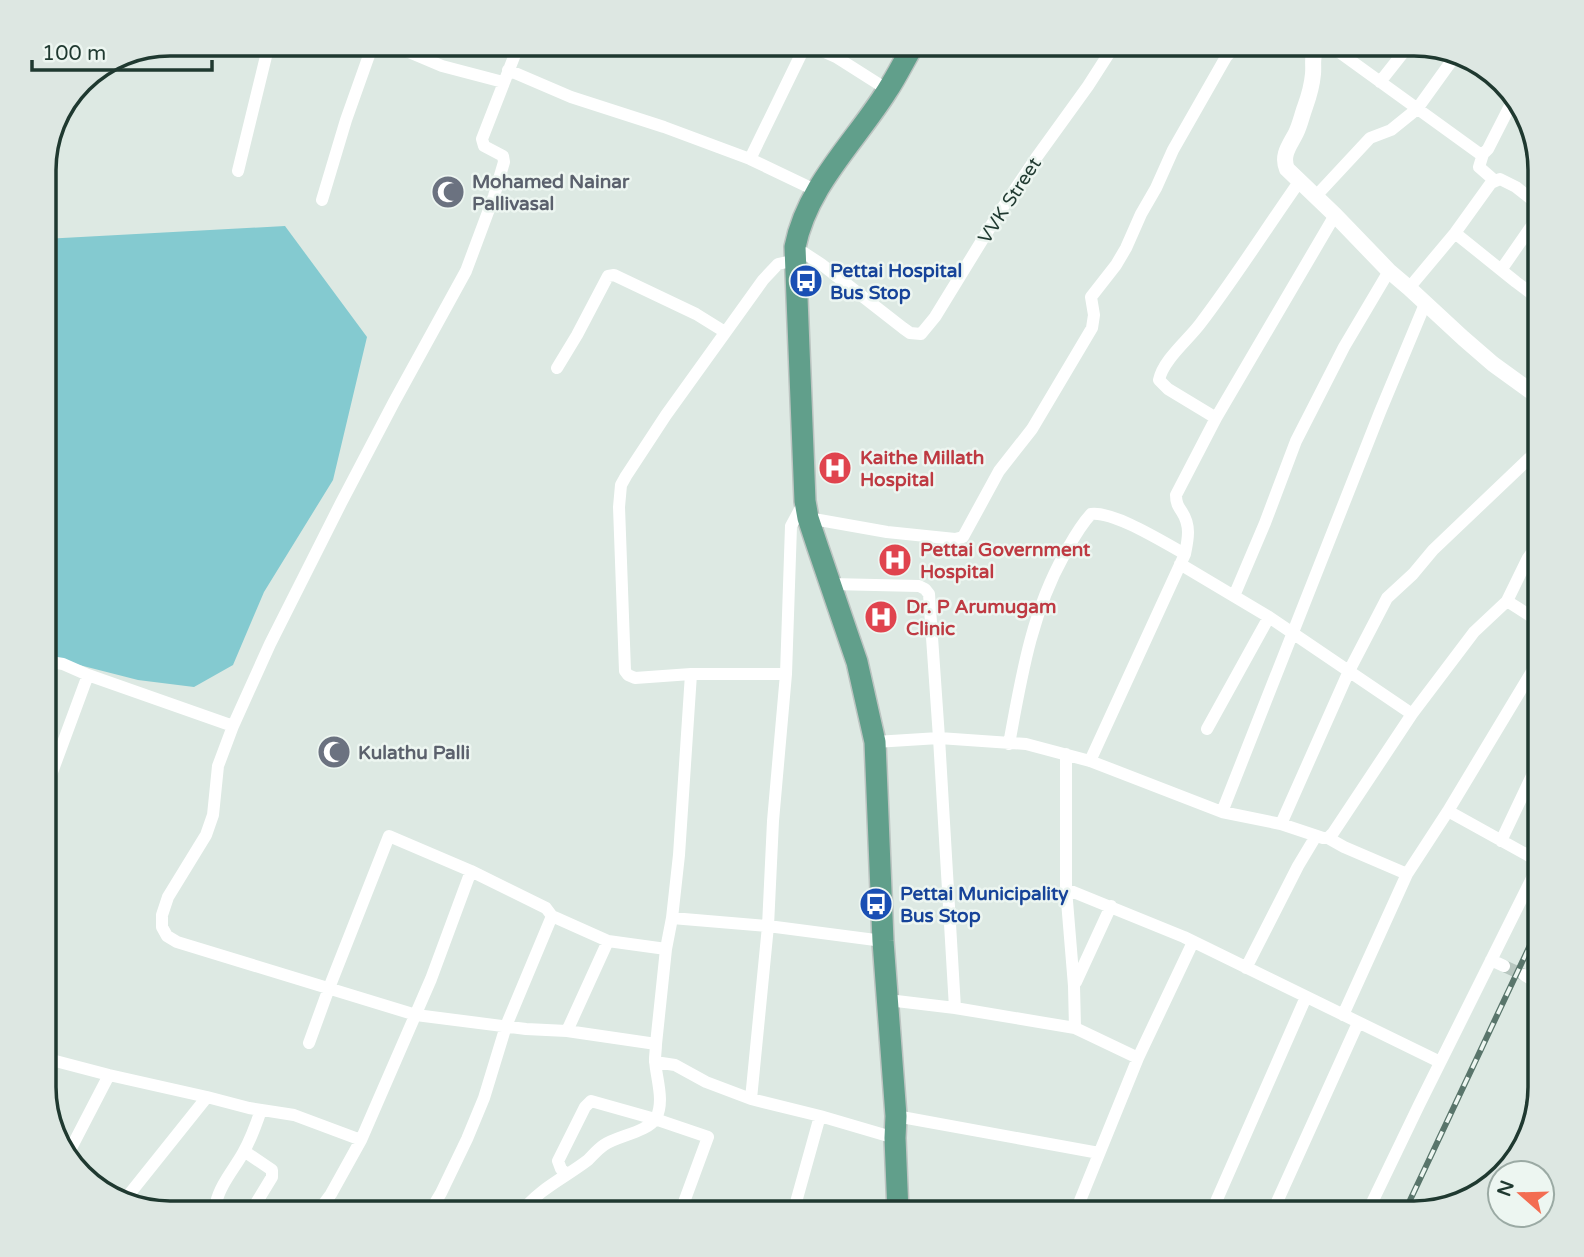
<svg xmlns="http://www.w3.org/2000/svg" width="1584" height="1257" viewBox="0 0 1584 1257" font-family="'Varela Round',sans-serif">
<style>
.water{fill:#84cad0}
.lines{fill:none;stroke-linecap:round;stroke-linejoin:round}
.minor-tunnel{stroke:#b7c6bf;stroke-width:12;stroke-dasharray:12 6;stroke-linecap:butt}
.primary-casing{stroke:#bcc4c1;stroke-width:24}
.minor{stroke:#fff;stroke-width:12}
.tertiary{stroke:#fff;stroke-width:16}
.primary{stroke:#619f8b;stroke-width:21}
.rail-casing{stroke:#59756b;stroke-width:6}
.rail{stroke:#edf6f1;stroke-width:3.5;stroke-dasharray:10;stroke-linecap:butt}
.labels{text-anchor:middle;stroke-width:5;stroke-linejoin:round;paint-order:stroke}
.worship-label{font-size:19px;font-weight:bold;fill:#5b616d;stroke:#edf6f1;text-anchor:start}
.street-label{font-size:19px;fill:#1f3930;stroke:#edf6f1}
.transit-label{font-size:19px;font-weight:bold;fill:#164399;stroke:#edf6f1;text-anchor:start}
.health-label{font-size:19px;font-weight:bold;fill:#be3a42;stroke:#edf6f1;text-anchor:start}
.rim{fill:none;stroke:#1f3930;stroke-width:3.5}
</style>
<rect width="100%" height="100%" fill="#dde9e3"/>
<path class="water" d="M285,226l82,111 -34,143 -69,112 -31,73 -39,22 -56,-7 -94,-24v-417z"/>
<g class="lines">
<path class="minor-tunnel" d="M1504,966l20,9"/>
<defs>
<path id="primary" d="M898,1213l-3,-75 1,-22 -13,-175 -8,-199 -18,-80 -39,-114 -10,-30 -3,-17 -10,-254c12,-61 60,-105 92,-156 10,-15 18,-32 27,-47"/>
</defs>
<use href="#primary" class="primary-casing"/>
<path class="minor" d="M390,44l52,22 61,16
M519,44l-37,95 2,7 19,10 1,6 -10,34 -28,75 -72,131 -53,101 -71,141 -37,82 -15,40 -5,49 -7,20 -38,62 -6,18v12l5,9 10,6 239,73 110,14 41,2 89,13c0,5 -1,11 -1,16 1,18 10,41 1,58 -8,14 -39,18 -52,27 -6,4 -11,10 -16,15 -22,17 -51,30 -67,53
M807,44l29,13 52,33
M1317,47c9,-1 14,0 22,5l141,102 5,-2 3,-3 26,-51
M836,57l6,-13
M508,70l63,27 93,30 86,32 67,32
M1380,82l30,-38
M1483,154l-4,13 16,14
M750,159l56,-115
M238,171l31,-127
M1316,196l54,-58 21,-8 26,-21 36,-50
M322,200l24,-80 27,-76
M1455,233l61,49 24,18
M795,247l26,17 82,64 7,5 11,1 14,-17 62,-101 39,-58 52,-72 27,-42
M1501,270l39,-56
M1409,288l46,-55 36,-50 9,-4 16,8 24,19
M557,368l20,-33 31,-59 6,-1 82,39 29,18
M1216,418l-48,-29 -9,-9c4,-20 29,-40 41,-56 35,-46 66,-95 99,-142
M808,518l79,14 68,7 8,-2 36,-66 33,-42 60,-101 2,-13 -3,-18 25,-32 10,-17 15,-34 15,-26 17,-38 53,-93 12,-13
M1180,564l89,53 143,97
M831,584l88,2 6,3 4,5 10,144 16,270
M1234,596l31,-73 31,-82 48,-94 45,-76
M1507,601l33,21
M44,661l19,3 25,11 145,51
M691,674l-56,4 -7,-3 -3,-4 -6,-164 2,-22 5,-9 40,-61 97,-135 15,-16 18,-4
M1207,729l62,-112
M875,742l64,-4 87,6 64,17 132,51 59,12 42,14h5l5,-5 79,-119 62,-82 33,-31 21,-43 12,-16
M1009,744c12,-65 22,-130 55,-189 8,-14 15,-28 27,-41 23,-3 72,28 94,40
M1066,754v135l8,97 1,42
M1090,761l95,-207c3,-15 6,-28 -3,-42 -4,-6 -6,-9 -6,-17l40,-77 119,-203
M44,794l44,-119
M1448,811l92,51
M1222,812l158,-400 45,-108
M1281,824l68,-153 38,-73 26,-24 20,-24 107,-102
M1328,838l16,9 63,27
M1501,841l36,-76
M1066,889l118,48 256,125
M552,916l56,25 58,8
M672,918l96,8 115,15
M1491,960l13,6
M1246,968l52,-102 18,-30
M1524,975l16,9
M1076,982l35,-76
M888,1000l67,8 120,20 63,30
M1343,1015l64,-141 41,-63 92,-153
M567,1031l41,-90
M309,1043l20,-55 60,-152 82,35 75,37 6,8 -46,110 -22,72 -17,41 -26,54 -12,20
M656,1044l10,-95 6,-31 7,-63 12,-181h95
M44,1058l65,17 98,22 42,11 45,7 67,25
M655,1062l20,3 31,17 45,17 69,17 75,22
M751,1099l17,-173 5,-105 13,-147 5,-148 13,-24
M896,1116l203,37
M244,1151l28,19v7l-22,36
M67,1156l42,-81
M567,1174l-6,-5 -3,-8 27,-54 6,-6 64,18 53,18 -28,76
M127,1197l80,-100
M228,1213l-12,-10c4,-18 18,-34 27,-50 8,-14 13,-28 18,-43
M317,1213l14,-19 30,-54 70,-161 40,-108
M793,1213l27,-97
M1075,1213l63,-155 55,-116
M1211,1213l95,-216
M1272,1213l86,-190
M1367,1213l52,-108 121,-243"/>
<path class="tertiary" d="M1312,44l5,3c-6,9 -3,17 -4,27 -1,11 -4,22 -8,33 -3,8 -5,18 -9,26 -6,12 -15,22 -9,36l48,46 54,56 20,17 54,50 30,26 47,34"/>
<use href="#primary" class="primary"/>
<defs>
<path id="rail" d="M1404,1213l136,-289"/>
</defs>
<use href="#rail" class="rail-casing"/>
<use href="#rail" class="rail"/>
</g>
<defs>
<symbol id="mosque-disc" viewBox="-11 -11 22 22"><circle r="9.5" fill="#6b7280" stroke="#edf6f1"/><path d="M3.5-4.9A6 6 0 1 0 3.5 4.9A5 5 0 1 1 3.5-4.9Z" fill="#fff"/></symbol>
<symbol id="bus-disc" viewBox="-11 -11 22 22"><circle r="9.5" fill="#1a4fb4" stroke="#edf6f1"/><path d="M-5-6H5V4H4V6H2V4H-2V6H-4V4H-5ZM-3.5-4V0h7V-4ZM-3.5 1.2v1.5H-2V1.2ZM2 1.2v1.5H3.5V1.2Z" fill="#fff"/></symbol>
<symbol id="hospital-disc" viewBox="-11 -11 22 22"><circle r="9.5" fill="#e0444e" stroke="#edf6f1"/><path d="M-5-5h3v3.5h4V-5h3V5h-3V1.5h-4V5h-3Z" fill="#fff"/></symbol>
</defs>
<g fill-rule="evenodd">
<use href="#mosque-disc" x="429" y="173" width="38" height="38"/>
<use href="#bus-disc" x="787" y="262" width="38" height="38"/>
<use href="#hospital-disc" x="816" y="449" width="38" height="38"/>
<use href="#hospital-disc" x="876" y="541" width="38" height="38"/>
<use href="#hospital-disc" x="862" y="598" width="38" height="38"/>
<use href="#mosque-disc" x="315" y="733" width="38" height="38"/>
<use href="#bus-disc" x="857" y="885" width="38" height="38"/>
</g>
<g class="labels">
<g class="worship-label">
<text x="472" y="188">Mohamed Nainar<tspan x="472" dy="22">Pallivasal</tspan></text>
<text x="358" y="759">Kulathu Palli</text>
</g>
<g class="street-label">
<text transform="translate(1009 200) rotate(-57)" y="7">VVK Street</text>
</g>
<g class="transit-label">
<text x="830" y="277">Pettai Hospital<tspan x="830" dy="22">Bus Stop</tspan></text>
<text x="900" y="900">Pettai Municipality<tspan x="900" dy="22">Bus Stop</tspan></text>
</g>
<g class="health-label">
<text x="860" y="464">Kaithe Millath<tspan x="860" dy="22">Hospital</tspan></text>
<text x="920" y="556">Pettai Government<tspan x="920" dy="22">Hospital</tspan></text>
<text x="906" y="613">Dr. P Arumugam<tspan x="906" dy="22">Clinic</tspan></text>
</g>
</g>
<path d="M0 0H1584V1257H0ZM170 56H1414A114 114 0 0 1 1528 170V1087A114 114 0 0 1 1414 1201H170A114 114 0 0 1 56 1087V170A114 114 0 0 1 170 56Z" fill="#dde7e2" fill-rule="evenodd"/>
<path class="rim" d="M170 56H1414A114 114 0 0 1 1528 170V1087A114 114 0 0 1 1414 1201H170A114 114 0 0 1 56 1087V170A114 114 0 0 1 170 56Z"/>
<g transform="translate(1521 1194) rotate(290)"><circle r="33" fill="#edf6f1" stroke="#9baaa4" stroke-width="2"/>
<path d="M0-5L12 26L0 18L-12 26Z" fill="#f36d52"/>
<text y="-10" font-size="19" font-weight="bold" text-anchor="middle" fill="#1f3930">N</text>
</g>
<path d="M32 60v10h180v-10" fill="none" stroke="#1f3930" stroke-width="3.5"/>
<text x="42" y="60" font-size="21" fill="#1f3930" stroke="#edf6f1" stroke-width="5" paint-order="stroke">100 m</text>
</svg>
